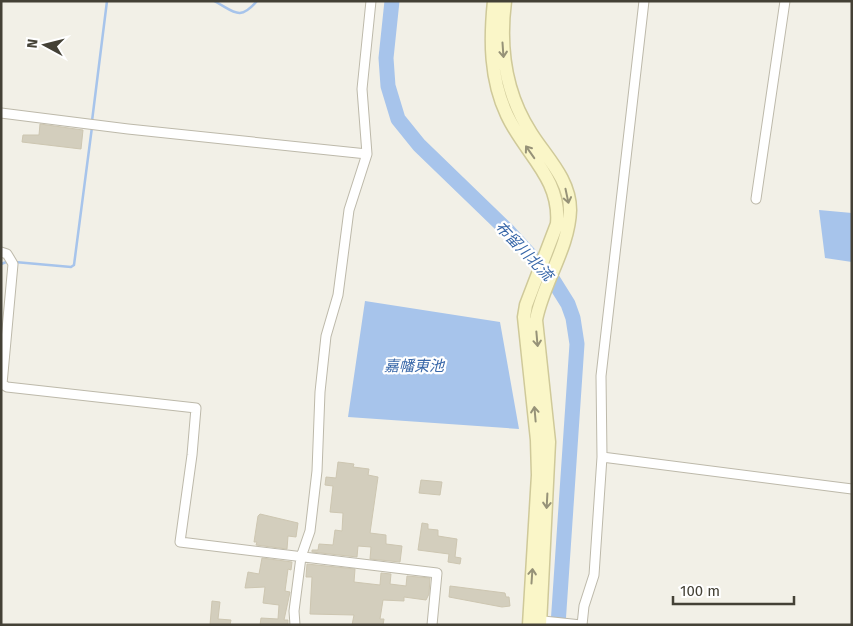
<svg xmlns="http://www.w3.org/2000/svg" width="853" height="626" viewBox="0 0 853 626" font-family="'Fira Sans','Noto Sans JP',sans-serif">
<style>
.water{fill:#a7c4eb}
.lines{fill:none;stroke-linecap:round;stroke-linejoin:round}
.stream{stroke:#a7c4eb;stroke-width:2.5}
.river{stroke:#a7c4eb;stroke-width:15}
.building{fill:#d3cebd;stroke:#cdc6b1}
.street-casing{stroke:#bdb9aa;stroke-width:11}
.secondary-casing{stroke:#cfc999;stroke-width:15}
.street{stroke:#fff;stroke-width:9}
.secondary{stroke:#faf6c8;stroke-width:12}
.oneway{stroke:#969278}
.labels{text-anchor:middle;stroke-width:4.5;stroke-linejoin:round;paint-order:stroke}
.water-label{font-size:15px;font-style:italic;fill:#3766a8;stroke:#fff}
</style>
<rect width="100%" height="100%" fill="#f2f0e7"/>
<path class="water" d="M819,210l33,3v49l-27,-4z
M365,301l135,21 19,107 -171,-12z"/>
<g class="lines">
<path class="stream" d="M214,1c20,10 25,21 43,0
M92,121l15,-120
M15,262l56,5 3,-2 18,-138
M1,264l8,-3"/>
<path class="river" d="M392,1l-6,57 2,28 10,33 21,26 90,87 44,48 15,24 5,14 4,26 -19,281"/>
</g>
<path class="building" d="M40,124l43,6 -2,19 -59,-7 1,-7h16z
M338,462l16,2 -1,3 16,2 -1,6 10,2 -8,56 16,2v9l16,2 -2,16 -30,-3 1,-12 -13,-1 -1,11 -45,-5v-2h6l1,-6 14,1 2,-15 7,1 1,-18 -13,-1 3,-26 -8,-1 1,-8 10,1z
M421,480l21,2 -2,13 -21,-2z
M260,514l38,9 -2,14 -8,-1 -1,13 -31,-4 1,-3h-3l4,-26z
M422,523l6,1v5l10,1v6l19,3 -2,18 6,1 -1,6 -12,-2 1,-8 -31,-4z
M262,558l30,4 -1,8 -3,-1 -3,22 5,1 -6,28h4v5h-28l1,-7 17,1 1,-14 -16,-2 2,-16 -20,1 3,-16 11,2z
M307,564l48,5 -1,13 26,3 1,-12 10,1 -1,10 16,2 1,-10 23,2 -1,16 -3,6 -22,-3v4l-21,-1 -3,19h4l-1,6h-31l2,-10 -44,-1 2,-37h-6z
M450,586l55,7 1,4h3l1,9 -8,1 -53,-10z
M212,601l8,1 -2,17 13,1 -1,5h-20z"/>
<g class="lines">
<defs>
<path id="street" d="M1,113l127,16 239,25
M756,199l29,-198
M1,252l6,2 6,10 -11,120 5,3 189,21 -4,47 -12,87 257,31 -5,52
M602,457l250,32
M534,620l47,5
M295,625l-1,-14 7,-54 9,-26 7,-60 3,-79 6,-56 12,-41 11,-85 18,-56 -5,-65 9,-88
M582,625l2,-19 10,-31 8,-118 -1,-81 43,-375"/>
<path id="secondary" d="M494,1c-4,39 -4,78 13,114 18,39 54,63 50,109l-31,81 -2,12 13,123 1,35 -9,150
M505,1c-6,47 0,92 26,132 15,24 39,46 39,77 -1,38 -27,73 -34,110l13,122 -9,183"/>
</defs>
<use href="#street" class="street-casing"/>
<use href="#secondary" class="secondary-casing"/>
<use href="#street" class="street"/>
<use href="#secondary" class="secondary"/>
</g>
<defs><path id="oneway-shaft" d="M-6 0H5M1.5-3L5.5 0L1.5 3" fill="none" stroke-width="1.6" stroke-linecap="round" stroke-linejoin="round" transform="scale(1.25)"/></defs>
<g class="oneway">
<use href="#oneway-shaft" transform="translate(503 50) rotate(86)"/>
<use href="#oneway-shaft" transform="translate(530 152) rotate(-125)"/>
<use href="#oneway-shaft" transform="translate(567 196) rotate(78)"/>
<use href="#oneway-shaft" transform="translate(537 339) rotate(85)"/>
<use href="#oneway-shaft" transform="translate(535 414) rotate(-95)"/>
<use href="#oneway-shaft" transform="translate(547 501) rotate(93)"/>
<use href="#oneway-shaft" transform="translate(532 576) rotate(-86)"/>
</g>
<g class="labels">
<g class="water-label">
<text transform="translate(524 251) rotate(46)" y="5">布留川北流</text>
<text x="414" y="371">嘉幡東池</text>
</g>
</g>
<rect width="853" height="626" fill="none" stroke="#444136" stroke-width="5"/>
<g transform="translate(45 45) rotate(277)" stroke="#ffffff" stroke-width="4" paint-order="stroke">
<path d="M0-4L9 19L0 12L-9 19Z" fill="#444136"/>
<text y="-8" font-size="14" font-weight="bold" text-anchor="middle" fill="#444136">N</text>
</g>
<path d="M673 596v8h121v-8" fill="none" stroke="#444136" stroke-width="2.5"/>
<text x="680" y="596" font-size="15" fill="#444136" stroke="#ffffff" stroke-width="4" paint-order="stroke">100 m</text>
</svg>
